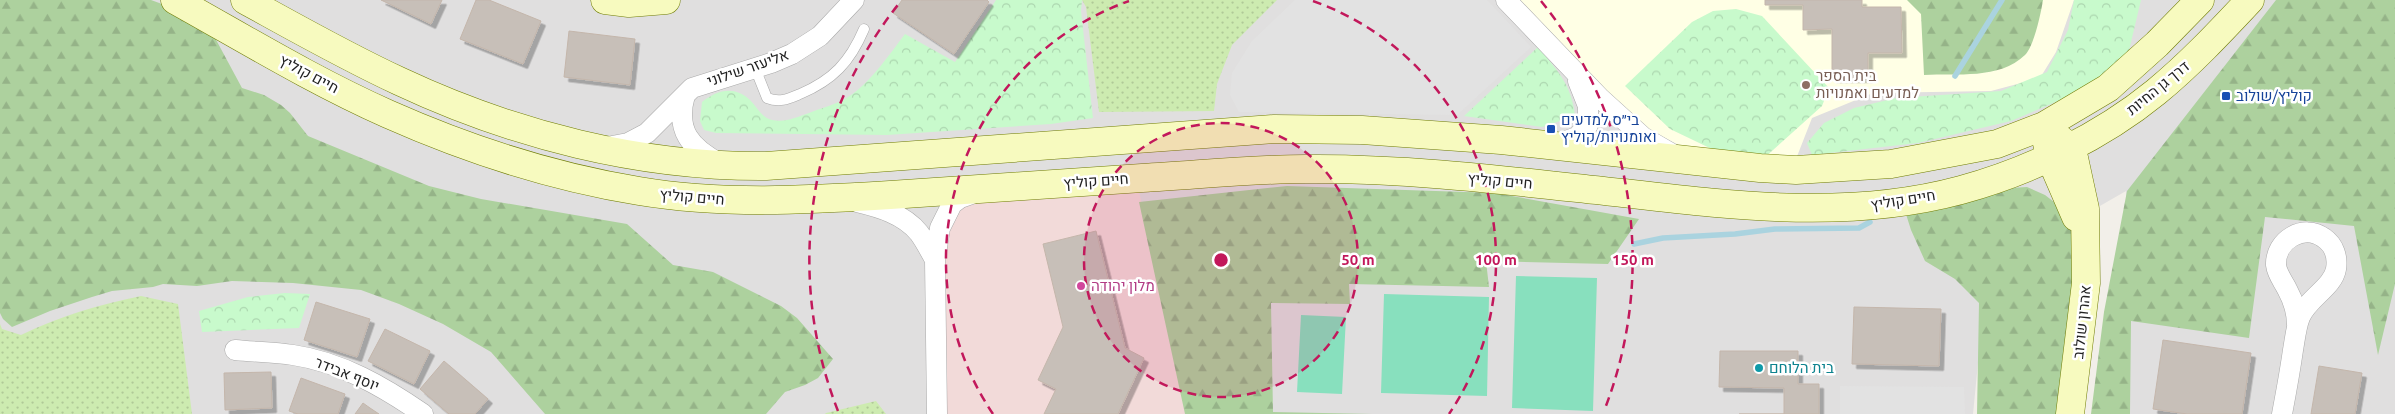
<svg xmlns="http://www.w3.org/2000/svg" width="2395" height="414" viewBox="0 0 2395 414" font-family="Ubuntu,Heebo,sans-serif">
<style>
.residential{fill:#e0dfdf}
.commercial{fill:#f2dad9}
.education{fill:#ffffe5}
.grass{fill:url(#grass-dots)}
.forest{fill:url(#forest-firs)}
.park{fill:url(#park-crowns)}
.pitch{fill:#88e0be}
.parking{fill:#e2e2e2}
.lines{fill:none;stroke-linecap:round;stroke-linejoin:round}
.stream{stroke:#aad3df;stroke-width:5.5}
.building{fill:#c7bfb8;stroke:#c4b6ab;filter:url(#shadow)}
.lane-casing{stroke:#a9a9a9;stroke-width:11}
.street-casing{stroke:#a9a9a9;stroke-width:21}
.secondary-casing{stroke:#707d05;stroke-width:29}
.lane{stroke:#fff;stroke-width:10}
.street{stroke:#fff;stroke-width:20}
.secondary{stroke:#f7fabf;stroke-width:28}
.ring{fill:none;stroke:#c2185b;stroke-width:2.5;stroke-dasharray:9 6}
.education-dot{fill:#8d6e63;stroke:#fff;stroke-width:2}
.transit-dot{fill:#1a4fb4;stroke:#fff;stroke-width:2}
.hotel-dot{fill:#d1479c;stroke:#fff;stroke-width:2}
.culture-dot{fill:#0f9aa8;stroke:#fff;stroke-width:2}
.labels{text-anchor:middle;stroke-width:5;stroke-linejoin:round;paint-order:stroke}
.street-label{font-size:15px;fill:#222;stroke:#fff}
.education-label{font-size:15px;fill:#785e54;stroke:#fff;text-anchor:start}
.transit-label{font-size:15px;fill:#164399;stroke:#fff;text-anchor:start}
.hotel-label{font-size:15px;fill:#b23c85;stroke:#fff;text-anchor:start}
.culture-label{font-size:15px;fill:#0d838f;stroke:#fff;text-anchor:start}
.centre{fill:#c2185b;stroke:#fff;stroke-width:2.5}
.ring-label{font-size:15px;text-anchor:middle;font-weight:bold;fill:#c2185b;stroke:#fff;stroke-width:5;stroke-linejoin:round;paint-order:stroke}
</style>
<defs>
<pattern id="grass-dots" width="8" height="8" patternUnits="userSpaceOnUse" patternTransform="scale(1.25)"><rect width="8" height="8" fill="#cdebb0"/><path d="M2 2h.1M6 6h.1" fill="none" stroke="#b0c997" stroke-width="1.8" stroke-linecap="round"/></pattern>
<pattern id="forest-firs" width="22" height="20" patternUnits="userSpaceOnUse" patternTransform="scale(1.25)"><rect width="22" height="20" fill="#add19e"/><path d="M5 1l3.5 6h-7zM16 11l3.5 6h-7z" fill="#95b388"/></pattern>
<pattern id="park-crowns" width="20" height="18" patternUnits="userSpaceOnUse" patternTransform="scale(1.25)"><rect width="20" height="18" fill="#c8facc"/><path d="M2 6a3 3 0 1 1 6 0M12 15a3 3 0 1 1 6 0" fill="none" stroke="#acd6af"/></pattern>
<filter id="shadow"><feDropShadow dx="4.5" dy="4.5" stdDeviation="0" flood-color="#0004"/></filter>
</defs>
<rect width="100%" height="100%" fill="#f2efe9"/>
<path class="residential" d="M0,0h2395v414h-270l1,-223 -139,80 -14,143h-1973z"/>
<path class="commercial" d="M1136,179l55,235h-254l-2,-154 16,-54z"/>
<path class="education" d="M1516,0h558l-18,52 -16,26 -49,13 -118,2 -61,25 -16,41 -104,-7 -59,-31z"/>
<path class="grass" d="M1082,0h195l-45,45 -15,39 -3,27 -115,1 -13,-105z
M141,296l37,8 14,110h-192v-90l2,5 19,6c39,-19 77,-30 120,-39z
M876,401l10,13h-61l1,-1z"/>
<path class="forest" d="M0,0h151l22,8 41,28 28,52 22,7 17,10 9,8 18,23 121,50 52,13 146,25 46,41 40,7 68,34 16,12 36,41 -15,19 -13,7 -20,7 -19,22h-221l-54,-62 -48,-28 -44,-20 -38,-14 -68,-7 -61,-2 -35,5 -34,-2 -10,3 -41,4 -20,6 -42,14 -38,16 -9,-8 -3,-6z
M1907,0h136c-2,13 -9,46 -18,55 -26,25 -68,18 -101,20l-3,-61z
M2276,0h119v284l-17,71 -24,-129 -89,-9 -16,121 -118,-17 -1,93h-39l13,-102 23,-121z
M1287,186l208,7 144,26 -31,45 -122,-3 3,26 -140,-3 1,20 -79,-1 2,109 100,2h-188l-46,-212z
M2027,187l18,8 13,10 17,28 -3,87 -16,94h-79l2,-111 -24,-24 -30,-18 -14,-31 -6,-19 105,-23z"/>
<path class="park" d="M996,0h86l-1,11 12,107 -42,6 -164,11 -171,-2 -12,-3 -4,-9 2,-19c15,-12 32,-17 48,-2 8,8 11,17 22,20 13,3 25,-3 37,-7 12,-5 25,-8 36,-14 23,-13 44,-44 60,-65l50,28z
M2074,0h67l-14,59 -36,28 -80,34 -93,22 -106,12 -5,-12 17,-20 30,-15 42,-10 105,-7 46,-19 21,-42z
M1736,9l26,7 67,72 -7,18 -59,53 -47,-8 -46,-22 -45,-43 67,-64 21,-11z
M1538,47c19,23 34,38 37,69l-33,11 -78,-11z
M285,293l25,1 -11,34 -97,4 -3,-21 49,-14z"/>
<path class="pitch" d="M1516,276l81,2 -4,133 -81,-3z
M1384,294l105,3 -2,99 -106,-3z
M1301,315l45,2 -4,77 -45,-2z"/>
<path class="parking" d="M1295,0h192l44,47 -74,68 -218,-3 -9,-17 2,-22 20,-32z
M1840,386l124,1 1,27h-125z"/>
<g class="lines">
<path class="stream" d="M1955,76l47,-76
M1634,244l29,-6 72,-4 40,-5 84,-1 11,-6"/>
</g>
<path class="building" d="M381,0h61l-11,24z
M476,0h13l52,21 -18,43 -63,-25z
M902,0h85l2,2 -35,52 -61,-41z
M1765,0h97v7h39l1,46h-34v25h-36v-49l-29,1v-25h-38z
M569,31l66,8 -5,46 -66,-8z
M1096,231l29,117 19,10 -26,56h-74l12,-25 -18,-9 25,-53 -20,-83z
M316,302l54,17 -13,38 -53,-17z
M1854,307l87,2 -2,57 -87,-2z
M385,329l45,22 -16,33 -46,-23z
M2163,340l88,13 -9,61h-55l-34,-5z
M1720,351h78v33h21v30h-80h45v-26l-65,-1z
M444,361l44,38 -13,15h-26l-29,-25z
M2319,366l43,7 -7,41h-44z
M271,372l1,36 -47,2 -1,-37z
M301,378l44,16 -7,20h-40l-9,-3z
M363,403l7,5 9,6h-24z"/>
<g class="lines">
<defs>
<path id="lane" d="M755,68l12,30c13,5 21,1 33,-4 33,-14 50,-32 64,-65"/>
<path id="street" d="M1506,0l94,98 43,39 31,18
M685,95c-10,35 5,53 36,69
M1555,145l22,-8 11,-12v-19l-10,-25
M607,147l21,-4 19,-10 45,-45 79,-25 21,-9 28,-18 34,-36
M857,202c21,5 47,12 62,31 6,8 11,18 16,27
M235,350c19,2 39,2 58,5 48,7 91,32 130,59
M937,414l-2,-154 5,-32 12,-24 8,-6 17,-6
M2282,414c4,-21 8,-43 11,-64 2,-11 3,-23 7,-33 8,-19 33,-30 36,-48 2,-12 -2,-24 -12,-31 -20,-15 -49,2 -48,27 1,9 7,16 11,24 6,11 10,23 10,36"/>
<path id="secondary" d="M175,0c70,39 139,81 213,114 79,35 165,63 251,77 83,14 168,9 251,4 84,-6 168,-11 252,-17 55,-3 110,-9 164,-9 106,-1 213,13 317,24 113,13 227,27 338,-3 69,-19 140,-53 195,-98 34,-28 64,-60 94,-92
M245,0c51,28 102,57 154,81 115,54 241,86 367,85l508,-37 88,1 139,10 259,28 36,2 95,-6 106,-20 47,-18 64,-38 49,-44 43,-44
M605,0l24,3 37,-3
M2055,135l14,12 5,11 11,51 1,74 -16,131
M2046,138l4,19 26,60"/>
</defs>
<use href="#lane" class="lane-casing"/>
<use href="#street" class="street-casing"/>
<use href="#secondary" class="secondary-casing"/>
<use href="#lane" class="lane"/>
<use href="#street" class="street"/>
<use href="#secondary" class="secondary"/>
</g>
<circle cx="1221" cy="260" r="137" fill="#c2185b" fill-opacity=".12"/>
<g class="ring">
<circle cx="1221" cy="260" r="137"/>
<path d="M993 414A275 275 0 0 1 1129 1M1313 1A275 275 0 0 1 1449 414"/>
<path d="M838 411A412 412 0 0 1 901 1M1541 1A412 412 0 0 1 1604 411"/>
</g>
<circle class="education-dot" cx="1806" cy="85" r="5"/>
<g class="transit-dot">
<rect x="2221" y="91" width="10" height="10" rx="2.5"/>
<rect x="1546" y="124" width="10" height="10" rx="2.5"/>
</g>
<circle class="hotel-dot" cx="1081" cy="286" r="5"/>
<circle class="culture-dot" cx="1759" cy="368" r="5"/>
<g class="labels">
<g class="street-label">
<text transform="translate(748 68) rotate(-19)" y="5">אליעזר שילוני</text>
<text transform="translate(309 74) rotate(28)" y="5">חיים קוליץ</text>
<text transform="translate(2158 88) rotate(-39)" y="5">דרך גן החיות</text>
<text transform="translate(1096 181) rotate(-4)" y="5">חיים קוליץ</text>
<text transform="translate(1500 181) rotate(5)" y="5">חיים קוליץ</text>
<text transform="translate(692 197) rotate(5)" y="5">חיים קוליץ</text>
<text transform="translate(1903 200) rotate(-9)" y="5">חיים קוליץ</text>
<text transform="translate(2082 322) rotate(-84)" y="5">אהרון שולוב</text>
<text transform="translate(347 374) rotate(22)" y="5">יוסף אבידר</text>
</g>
<g class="education-label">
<text x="1816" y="81">בית הספר<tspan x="1816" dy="17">למדעים ואמנויות</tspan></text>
</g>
<g class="transit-label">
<text x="2236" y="101">קוליץ/שולוב</text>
<text x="1561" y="125">בי״ס למדעים<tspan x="1561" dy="17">ואומנויות/קוליץ</tspan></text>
</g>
<g class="hotel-label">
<text x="1091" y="291">מלון יהודה</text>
</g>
<g class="culture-label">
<text x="1769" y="373">בית הלוחם</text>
</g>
</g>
<circle cx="1221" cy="260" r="8" class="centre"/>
<g class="ring-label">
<text x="1358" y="265">50 m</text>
<text x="1496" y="265">100 m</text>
<text x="1633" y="265">150 m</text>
</g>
</svg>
